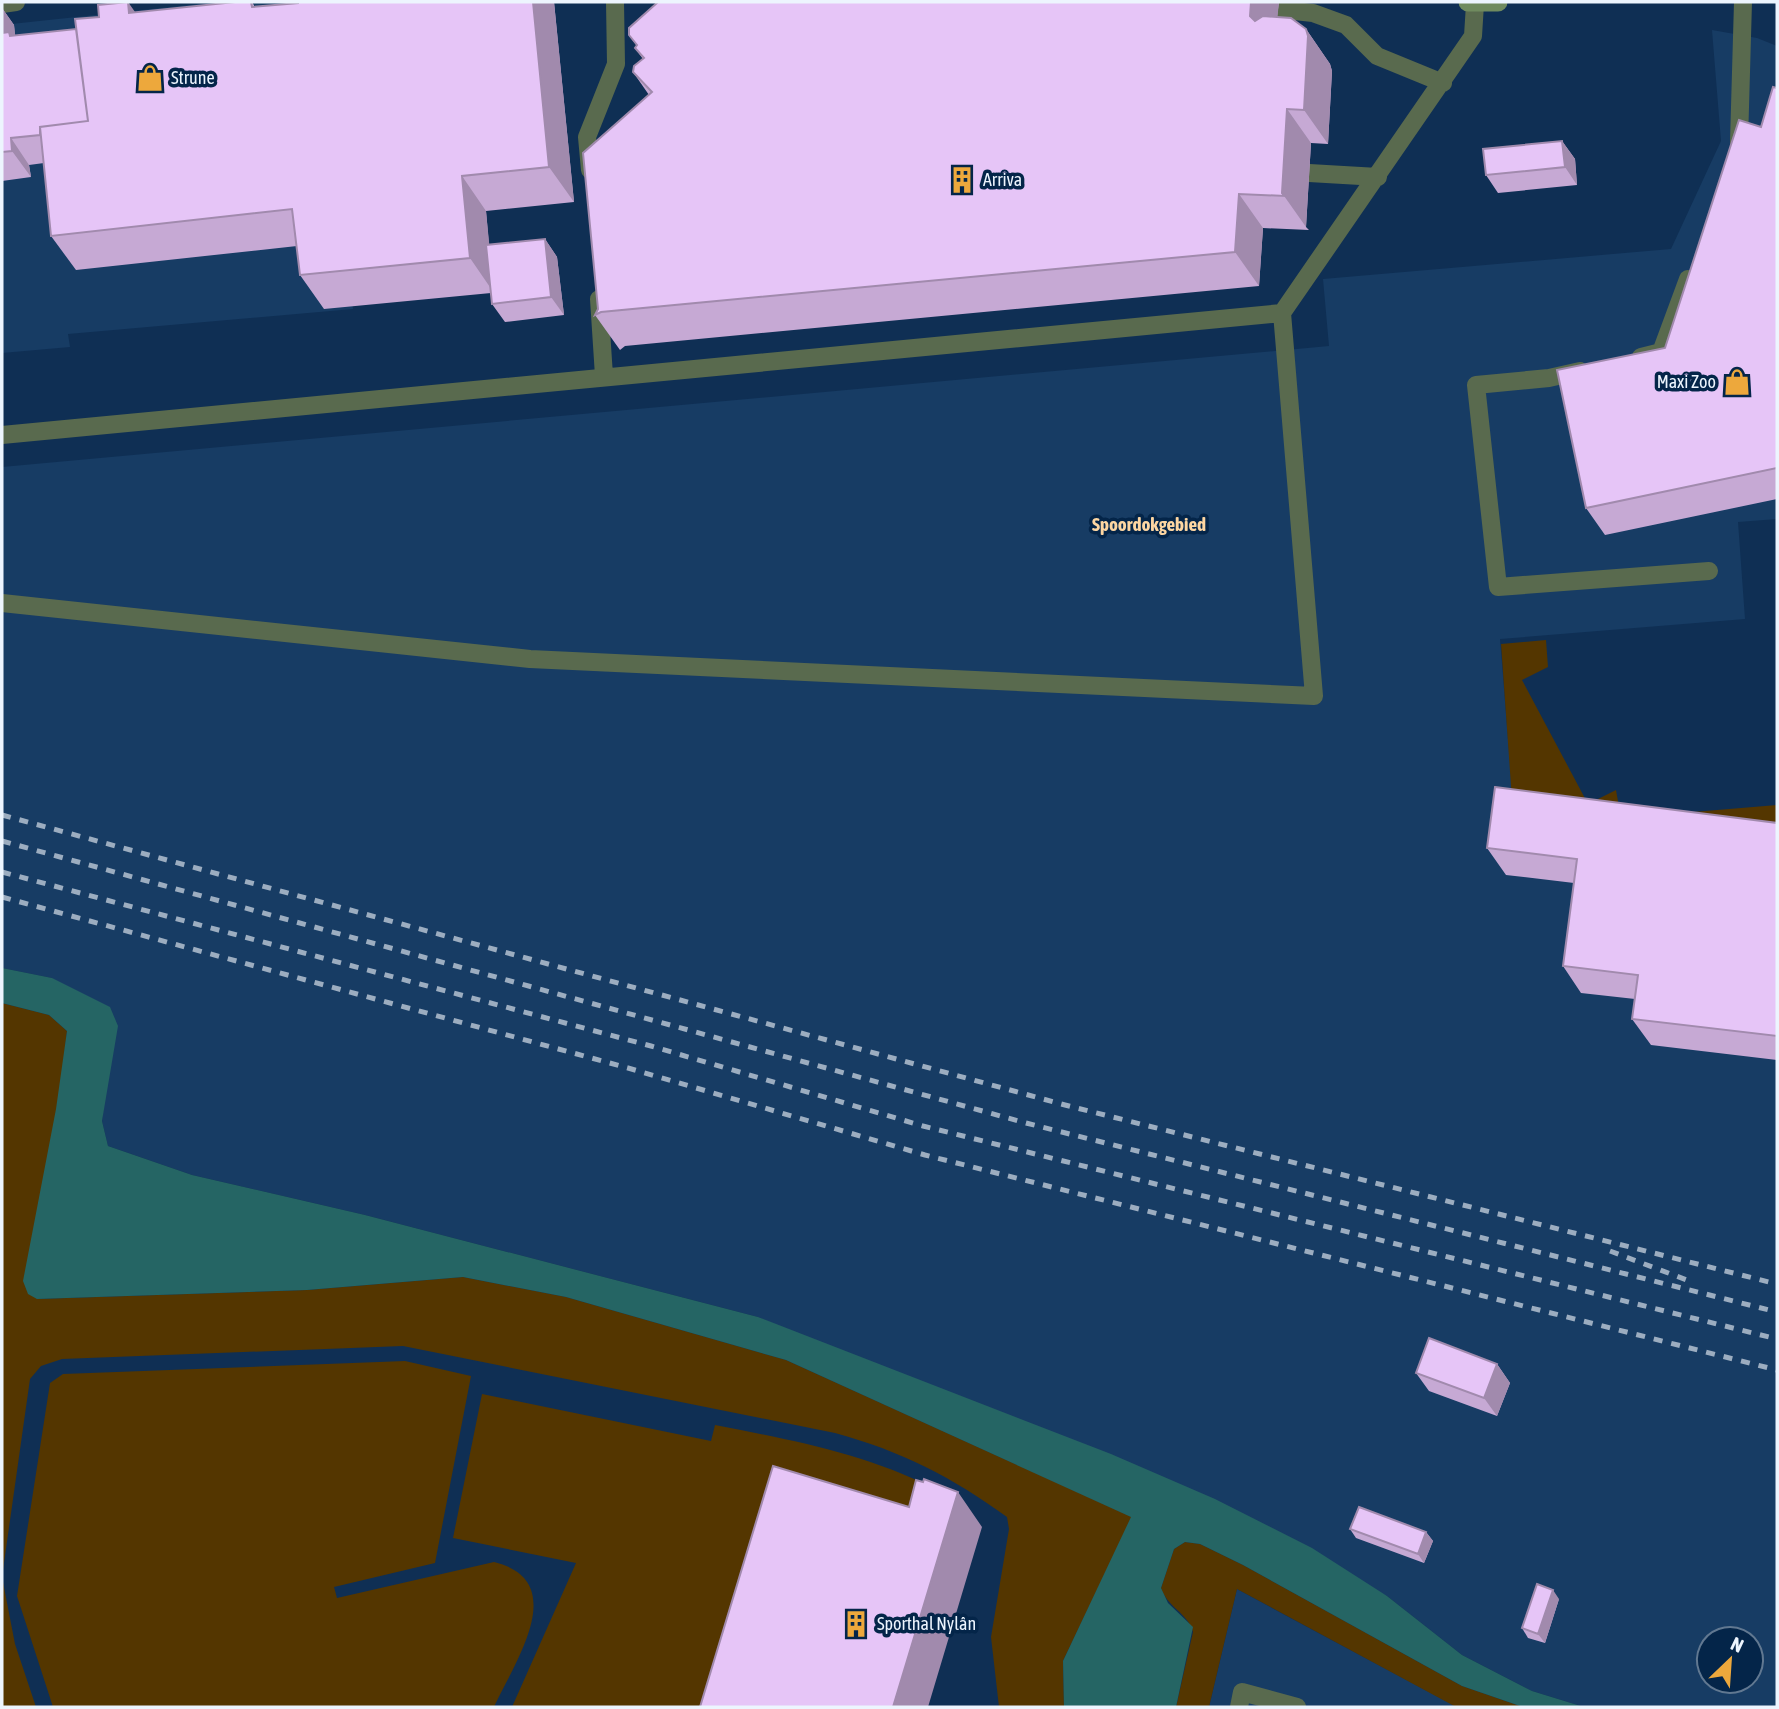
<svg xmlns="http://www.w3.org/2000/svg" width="1779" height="1709" viewBox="0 0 1779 1709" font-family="'Asap Condensed',sans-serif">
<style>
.built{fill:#173c64;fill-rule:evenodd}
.green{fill:#543600}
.water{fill:#256564}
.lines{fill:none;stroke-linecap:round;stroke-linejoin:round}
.service{stroke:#596a4e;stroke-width:18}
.secondary{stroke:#708b5f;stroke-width:19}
.rail{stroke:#9cadc0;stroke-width:5;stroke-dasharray:9 9;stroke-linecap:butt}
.wall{fill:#c6a9d4}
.shaded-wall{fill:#a18aad}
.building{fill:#e6c5f7;stroke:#a18aad;stroke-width:2}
.labels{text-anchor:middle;stroke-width:7;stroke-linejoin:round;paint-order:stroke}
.poi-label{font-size:18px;fill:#edf5fe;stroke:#042549;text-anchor:start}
.neighbourhood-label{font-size:19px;font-weight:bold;fill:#fdd6a2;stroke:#042549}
</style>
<rect width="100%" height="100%" fill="#0f2f54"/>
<path class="built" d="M217,2h101l35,307 -285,25 2,13 -68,6v-328z
M1712,30l45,8 20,8v473l-39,3 7,97 -245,20 14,175 263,33v860h-193l-52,-16 -70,-36 -75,-59 -629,-279 -393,-102 -173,-40 -84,-29 -6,-25 3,-29 -53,-114 -50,-10v-501l1327,-121 -6,-67 348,-30 50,-108zM1709,1639h42v42h-42z
M1237,1589l44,24 176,94h-248z"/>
<path class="green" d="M1546,640l2,27 -26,13 66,124 28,-14 5,28 156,-13v42l-264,-33 -12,-170z
M2,1003l47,12 18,16 -30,268 270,-9 156,-13 103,20 220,63 346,157 -69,144 1,46h-65l-8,-70 18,-108 -2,-12c-55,-40 -106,-66 -172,-84l-432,-87 -341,13 -21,7 -11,13 -28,198 13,67 21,63h-34z
M405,1361l66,15 -36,187 -101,24 3,11 157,-36c78,19 20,101 0,145h-441l-36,-111 33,-213 13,-9z
M482,1394l229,47 4,-16c76,15 149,28 218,63l-205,219h-216l64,-144 -123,-25z
M1185,1542l15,2 43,21 219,121 61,21h-67l-219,-118 -28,118h-33l17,-75c-5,-19 -26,-25 -32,-44l13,-39z"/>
<path class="water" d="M2,968l50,10 58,29 8,19 -16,95 6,25 84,29 173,40 393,102 353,137 104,45 97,49 75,48 75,59 70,36 52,16h-61l-61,-21 -219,-121 -43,-21 -15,-2 -11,7 -13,39 7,15 25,24 -17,80h-112l-1,-46 68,-144 -345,-157 -220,-63 -103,-20 -156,13 -270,9 -9,-5 -5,-13 33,-172 11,-78 -18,-16 -47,-12z"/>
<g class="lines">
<path class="service" d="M2,4l14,-2
M1276,9l37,4 33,12 31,31 66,27
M1739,142l4,-140
M590,170l-3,-33 29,-73 -1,-62
M1309,173l69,4
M599,299l5,77
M1641,357l20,-5 27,-73
M1580,371l-31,7 -73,7 22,202 211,-16
M2,435l1280,-122 191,-277 2,-32
M2,603l528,56 784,37 -32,-383
M1239,1707l3,-15 55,15"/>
<path class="secondary" d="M1468,2h30"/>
<path class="rail" d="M2,815l1063,290 712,179
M2,841l1024,282 751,189
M2,872l649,174 272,80 854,213
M2,897l626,171 297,87 852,215
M1610,1251l82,31"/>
</g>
<path class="wall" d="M252,2l3,5 299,-5 20,200 -88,9 3,34 56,-6 12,18 7,58 -59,7 -13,-18 -1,-11 -167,16 -24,-34 -3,-29 -221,24 -25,-34 -7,-73 -15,2 2,12 -29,4v-173l12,17 1,11 61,-7 59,-17z
M658,2h621l-2,15 29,12 24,35 2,7 -4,73 -17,-1 -5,84 3,3 -46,-2 -4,58 -634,60 -5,4 -25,-35 3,-6 51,-214 -16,-23 10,-13 -8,-11 2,-2 -8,-11z
M1777,88v411l-172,36 -19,-27 79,-160z
M1562,141l13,18 2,26 -79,8 -12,-18z
M1777,823v237l-126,-15 -19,-26 3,-20 -54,-6 -18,-27 11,-83 -68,-8 -19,-27z
M1497,1364l13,19 -13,33 -68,-25 -13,-18z
M1350,1529l76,3 7,9 -9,22 -68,-25z
M1559,1599l-14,44 -17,-5 -6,-10z"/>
<path class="shaded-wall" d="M128,2l24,34 -23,-23z
M533,2h21l20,200 -25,-35z
M1251,2h28l-5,48 -24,-34z
M2,8l12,17 2,17 -14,-5z
M1306,29l24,35 2,7 -4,73 -24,-34z
M1287,109l24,34 -5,84 -24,-34z
M11,138l18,27 2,12 -19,-26z
M1562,141l13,18 2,26 -12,-18z
M462,176l24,35 8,82 -24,-35z
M1239,194l24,34 -4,58 -24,-34z
M545,239l12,18 7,58 -13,-18z
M1497,1364l13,19 -13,33 -13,-18z
M958,1492l24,35 -54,180h-35z
M1426,1532l7,9 -9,22 -6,-9z
M1553,1590l6,9 -14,44 -7,-9z"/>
<path class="building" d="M128,2l1,11 106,-11h16l1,5 46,-4v-1h235l16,165 -87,9 8,82 -170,17 -8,-66 -241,27 -11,-109 48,-6 -13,-102 24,-2 -1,-12z
M658,2h593l-1,14 5,5 8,-5 28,2 15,11 2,7 -4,74 -17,-1 -5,84 3,3 -46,-2 -4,58 -634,60 -6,3 3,-6 -15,-156 69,-61 -19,-20 1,-6 10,-8 -9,-10 2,-3 -8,-10v-7z
M76,29l12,92 -48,6v8l-29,3 1,13 -10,1v-119l7,-1 1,4z
M1773,87l4,1v380l-191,40 -29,-138 108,-22 74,-228 22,7z
M1562,141l3,26 -79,8 -3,-26z
M545,239l6,58 -59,7 -6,-59z
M1495,787l282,36v213l-145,-17 6,-44 -75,-9 14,-107 -90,-11z
M1429,1338l68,26 -13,34 -68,-25z
M773,1466l136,41 7,-27 7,2 1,-3 34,13 -65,215h-193z
M1359,1507l67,25 -8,22 -68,-25z
M1537,1584l16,6 -15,44 -16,-6z"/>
<defs>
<symbol id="shop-bare" viewBox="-9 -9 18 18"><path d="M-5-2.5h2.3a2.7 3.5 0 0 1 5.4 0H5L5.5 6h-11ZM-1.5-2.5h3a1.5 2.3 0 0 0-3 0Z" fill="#eda83c" stroke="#042549" stroke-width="2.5" paint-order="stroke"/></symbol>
<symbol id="building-bare" viewBox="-9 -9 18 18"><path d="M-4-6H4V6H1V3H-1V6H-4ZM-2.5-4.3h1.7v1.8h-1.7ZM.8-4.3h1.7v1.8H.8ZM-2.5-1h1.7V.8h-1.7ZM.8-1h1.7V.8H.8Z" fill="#eda83c" stroke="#042549" stroke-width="2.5" paint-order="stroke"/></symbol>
</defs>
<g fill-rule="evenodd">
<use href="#shop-bare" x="131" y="59" width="38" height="38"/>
<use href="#building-bare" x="943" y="161" width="38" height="38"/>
<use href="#shop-bare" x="1718" y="363" width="38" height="38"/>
<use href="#building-bare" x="837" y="1605" width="38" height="38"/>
</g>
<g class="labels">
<g class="poi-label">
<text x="171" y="84">Strune</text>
<text x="983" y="186">Arriva</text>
<text x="1716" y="388" text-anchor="end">Maxi Zoo</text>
<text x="877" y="1630">Sporthal Nylân</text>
</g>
<g class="neighbourhood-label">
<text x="1149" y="531">Spoordokgebied</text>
</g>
</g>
<rect width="1779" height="1709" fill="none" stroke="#edf5fe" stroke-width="7"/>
<g transform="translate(1730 1660) rotate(25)"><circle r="33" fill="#042549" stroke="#617891" stroke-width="2"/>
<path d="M0-5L12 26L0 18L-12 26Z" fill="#eda83c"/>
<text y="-10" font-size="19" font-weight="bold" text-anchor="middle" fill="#edf5fe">N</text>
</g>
</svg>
